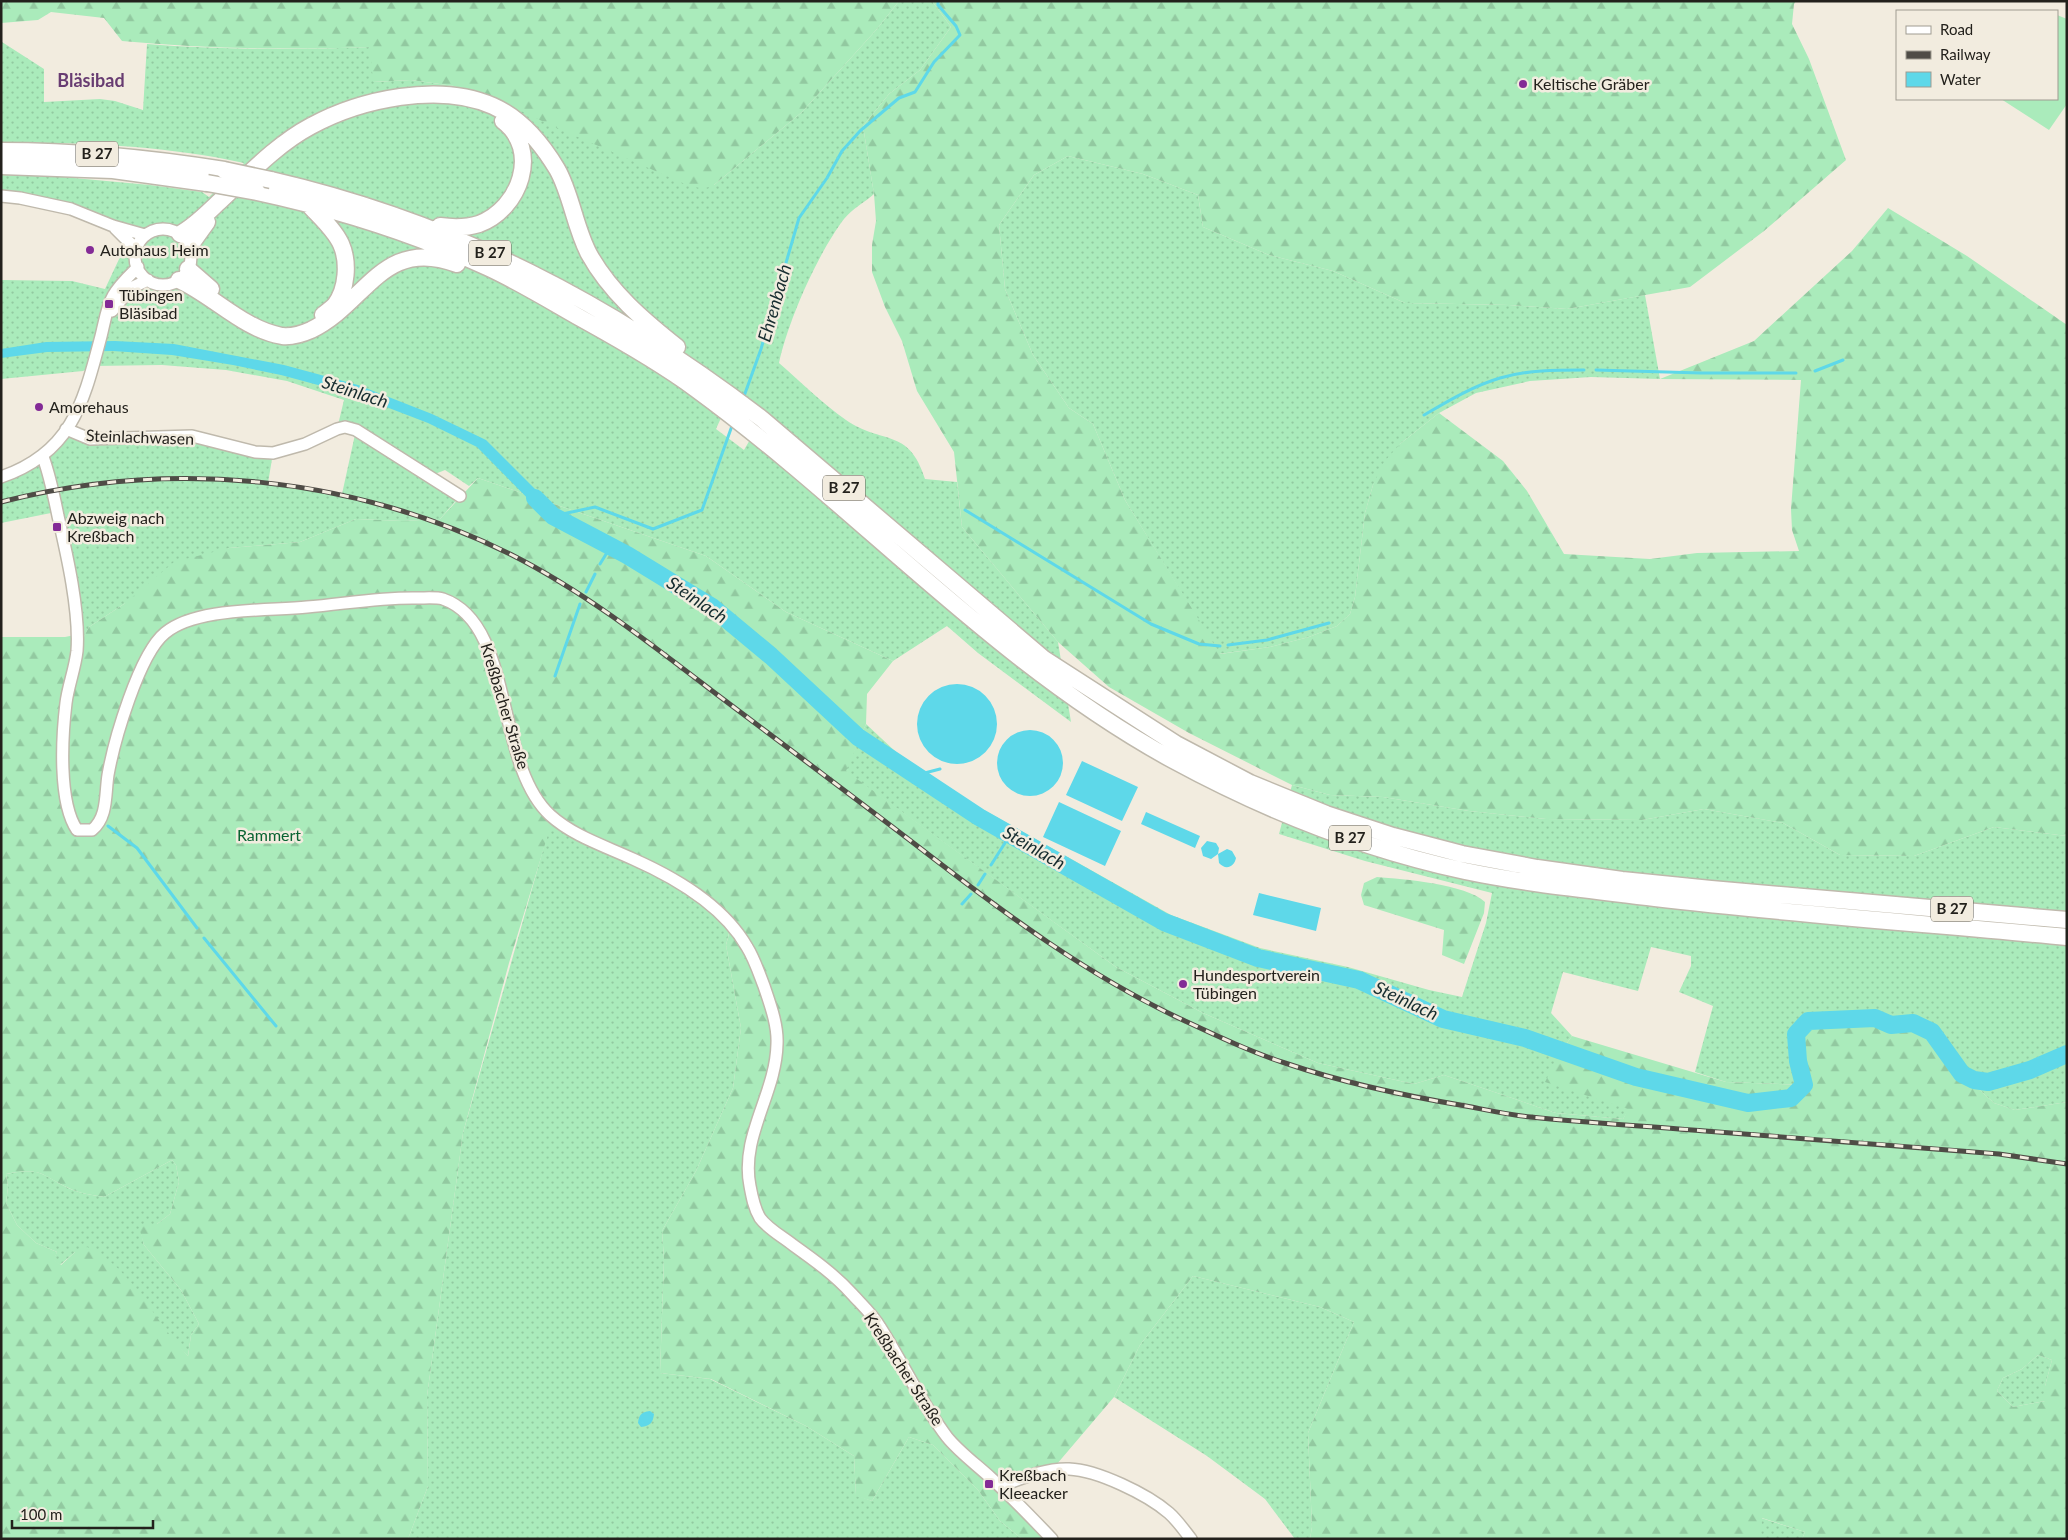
<svg xmlns="http://www.w3.org/2000/svg" width="2068" height="1540" viewBox="0 0 2068 1540" font-family="Lato,sans-serif">
<style>
.grass{fill:url(#grass-dots);fill-rule:evenodd}
.forest{fill:url(#forest-firs);fill-rule:evenodd}
.park{fill:#aaebbb}
.water{fill:#5ed8e9}
.lines{fill:none;stroke-linecap:round;stroke-linejoin:round}
.stream{stroke:#5ed8e9;stroke-width:3}
.river{stroke:#5ed8e9;stroke-width:18}
.minor-casing{stroke:#bfb9ac;stroke-width:14}
.highway-casing{stroke:#bfb9ac;stroke-width:19}
.minor{stroke:#fff;stroke-width:11}
.highway{stroke:#fff;stroke-width:16}
.rail-casing{stroke:#4f4c46;stroke-width:5}
.rail{stroke:#f2ecdf;stroke-width:3;stroke-dasharray:9;stroke-linecap:butt}
.highway-bridge-casing{stroke:#bfb9ac;stroke-width:19;stroke-linecap:butt}
.highway-bridge{stroke:#fff;stroke-width:16}
.poi-dot{fill:#832a96;stroke:#f2ecdf;stroke-width:2}
.labels{text-anchor:middle;stroke-width:5;stroke-linejoin:round;paint-order:stroke}
.shield{fill:#f2ecdf;stroke:#615e56;stroke-width:1}
.shield-label{font-size:15px;font-weight:bold;fill:#23211c}
.poi-label{font-size:16px;fill:#23211c;stroke:#f2ecdf;text-anchor:start}
.street-label{font-size:16px;fill:#23211c;stroke:#f2ecdf}
.park-label{font-size:16px;fill:#086331;stroke:#f2ecdf}
.neighbourhood-label{font-size:18px;font-weight:bold;fill:#683c72;stroke:#f2ecdf}
.water-label{font-size:18px;font-style:italic;fill:#172d30;stroke:#f2ecdf}
</style>
<defs>
<pattern id="grass-dots" width="8" height="8" patternUnits="userSpaceOnUse" patternTransform="scale(1.25)"><rect width="8" height="8" fill="#aaebbb"/><path d="M2 2h.1M6 6h.1" fill="none" stroke="#92c9a0" stroke-width="1.8" stroke-linecap="round"/></pattern>
<pattern id="forest-firs" width="22" height="20" patternUnits="userSpaceOnUse" patternTransform="scale(1.25)"><rect width="22" height="20" fill="#aaebbb"/><path d="M5 1l3.5 6h-7zM16 11l3.5 6h-7z" fill="#92c9a0"/></pattern>
</defs>
<rect width="100%" height="100%" fill="#f2ecdf"/>
<path class="grass" d="M899,1h33l19,26 -31,43 -31,24 -26,32 11,68c-9,8 -22,15 -30,25 -26,34 -56,102 -65,144 22,19 44,41 67,57 36,25 63,7 79,59l32,3 5,45 96,115 13,80 -93,-69 -31,-27 -54,35 -107,-49 -80,-56 -228,-78 -9,8 -24,-16 -15,6 30,20 -20,23 -37,2 -47,-2 -56,23 -71,6 -105,56 -35,23 -12,24 -21,-139 -55,11v-46l26,-11 39,-37 8,5 118,2 81,17 -5,30 74,11 14,-64 -19,-1 7,-29 -57,-19 -61,-11 -64,-5 -69,1 -10,5 -82,8v-99l71,1 33,8 23,-49 -57,-31 -70,-13v-21l62,2 87,8 52,7 7,5 35,-34c-78,-17 -162,-21 -243,-20v-120l1,19 42,27v33l56,-3 15,2 28,9 4,-66c75,6 149,6 224,3l3,35 37,-2 43,6 47,15 213,84 88,-73 75,-83zM733,391l29,28 -18,31 -28,-21z
M1068,156l75,18 55,21 5,32 66,28 64,16 72,32 104,2 58,4 78,-14 15,84 -69,-2 -61,4 -54,12 -37,20 -38,30 -28,42 -8,28 -10,84 -5,17 -13,12 -28,11 -39,10 -51,7 -94,-154 -32,-76 -24,-16 -36,-53 -28,-66 -6,-64 35,-50z
M866,724l30,28 81,54 194,109 89,33 88,19 81,23 33,7 24,-74 6,-30 -127,-32 -86,-27 13,-49 38,10 53,2 86,14 77,8 96,1 62,-11 79,14 57,32 74,1 80,-29 73,9v266l-52,8 -21,-7 -32,-29 -30,-42 -19,-9 -22,2 -16,-7 -67,3 -10,40 6,24 -78,-3 -31,-10 18,-66 -34,-14 12,-26v-10l-40,-9 -13,44 -75,-19 -12,41 21,23 -10,14 67,59 -6,10 -67,-6 -112,-38 -30,9 -96,-21 -115,-50 -87,-46 -271,-196z
M552,818l125,61 54,46 -5,20 15,83 -8,60 -37,83 -34,60 2,28 -4,114 50,6 96,47 48,30 2,39 16,6 37,-64 24,8 45,45 22,31 22,18h-614l20,-53 -1,-90 36,-263z
M172,1160l4,5 3,17 -9,32 -13,10h-18l5,21 37,45 18,34 -8,11 -3,21 -113,-104 -15,13 -7,-5 4,-8 -21,-9 -19,-18 -11,-22 2,-16 -2,-13c38,-8 35,2 67,16 9,4 21,5 31,7z
M1193,1276l127,31 34,15 -46,111 4,94 -2,12h-15l-30,-40 -58,-43 -93,-59 26,-52z
M2038,1355l14,5 -7,26v15l-32,6 -16,-16 6,-13 19,-9z
M1761,1518l44,14 -3,7h-41z"/>
<path class="forest" d="M1,1h898l-22,28 -75,83 -88,73 -11,4 -18,-5 -139,-61 -45,-22 -47,-15 -43,-6 -38,2 -3,-35c-83,3 -165,2 -248,-6l-18,-23 -53,-6 -13,8 -37,3z
M932,1h864l-2,3 -2,20 17,35 37,101 -82,71 -74,56 -123,22 -58,-4 -104,-2 -72,-32 -64,-16 -66,-28 -5,-32 -55,-21 -75,-18 -34,19 -35,50 6,64 28,66 36,53 24,16 32,76 95,154 50,-7 39,-10 28,-11 13,-12 5,-17 10,-84 8,-28 11,-23 17,-19 38,-30 64,48 24,30 37,63 86,5 47,-6 102,-2 -7,-21 -1,-21 10,-129 -141,-1 94,-38 98,-90 36,-43 79,48 100,69v511l-73,-9 -80,29 -74,-1 -57,-32 -79,-14 -62,11 -96,-1 -77,-8 -86,-14 -53,-2 -38,-10 -103,-52 -80,-46 -51,-45 -96,-115 -8,-75 -37,-61 -15,-50 -17,-34 -13,-35v-27l4,-24 -2,-27 -11,-68 26,-32 31,-24 31,-43z
M478,478l228,78 80,56 107,49 -26,33 -1,30 -20,47 270,196 87,46 115,50 96,21 30,-9 112,38 67,6 5,-10 -83,-27 17,-32 10,-14 154,46 78,3 -6,-24 -2,-27 12,-13 67,-3 16,7 22,-2 19,9 30,42 32,29 21,7 52,-8v437h-265l3,-7 -43,-14 -1,21h-451l2,-12 -4,-94 46,-111 -34,-15 -127,-31 -53,69 -26,52 -63,74 -45,13 -41,-25 79,80h-22l-22,-18 -22,-31 -45,-45 -24,-8 -37,64 -16,-5 -2,-40 -48,-30 -95,-47 -51,-6 4,-114 -2,-28 34,-60 37,-83 8,-60 -15,-83 5,-19 -54,-47 -124,-61 -44,145 -46,170 -36,263 1,90 -20,53h-407v-902h64l10,-2 2,15 12,-23 35,-23 50,-42 55,-14 71,-6 56,-23 47,2 37,-2zM172,1160l4,5 3,17 -9,32 -13,10h-19l6,21 37,45 18,34 -8,11 -3,21c-33,-33 -57,-90 -101,-109l-12,5 -14,13 -7,-5 3,-8 -21,-9 -19,-18 -11,-22 2,-16 -2,-13c38,-8 36,3 67,16 9,4 21,5 31,7zM2038,1355l14,5 -7,26v15l-32,6 -16,-16 6,-13 19,-9z
M1377,877c26,2 89,7 108,25l-1,11 -20,51 -22,-9 2,-25 -80,-25 -3,-10 3,-12z"/>
<path class="park" d="M2057,15l10,4v85l-18,26 -48,-31h56z"/>
<path class="water" d="M115,341l59,3 110,21 74,20 74,29 54,26 71,71 -10,7 -70,-71 -49,-24 -73,-28 -74,-20 -48,-10 -61,-10 -59,-4 -66,1 -46,6v-9l45,-7z
M917 724a40 40 0 1 1 80 0a40 40 0 1 1-80 0Z
M997 763a33 33 0 1 1 66 0a33 33 0 1 1-66 0Z
M1082,761l56,26 -16,34 -56,-26z
M1059,802l62,29 -16,35 -62,-29z
M1146,812l54,24 -5,12 -54,-24z
M1207,841l9,2 3,5 -1,6 9,-5 5,2 4,7c-2,10 -11,12 -17,5l-1,-9 -7,5 -8,-3 -2,-8z
M1259,893l62,15 -5,23 -63,-16z
M650,1411l4,3c-1,9 -4,12 -13,13l-3,-4c1,-8 3,-11 12,-12z"/>
<g class="lines">
<path class="stream" d="M1596,370l105,3h95
M1815,371l28,-11
M743,399l18,-50 38,-131 28,-40 15,-27 18,-20 39,-33 16,-6 19,-30 26,-27 -4,-9 -18,-21v-4
M1424,415c24,-14 49,-29 76,-37 27,-8 56,-8 84,-8
M965,510l186,114 48,20 21,2
M553,516l42,-9 58,22 49,-19 31,-87
M600,564l11,-18
M586,592l9,-18
M1228,645l39,-5 62,-17
M555,676l25,-72
M917,775l23,-6
M108,826l29,22 60,80
M991,865l19,-30
M978,885l7,-11
M962,904l9,-10
M204,938l72,88"/>
<path class="river" d="M535,498l18,18 74,39 85,52 59,49 87,81 121,80 185,105 94,36 101,22 84,39 82,19 111,39 112,26 43,-5 13,-13 -6,-24 -2,-27 12,-13 67,-3 16,7 22,-2 19,9 30,42 12,6 14,2 42,-12 37,-16"/>
<defs>
<path id="minor" d="M1,196l19,2 51,11 42,17 32,9
M115,228l22,22
M135 257a28 28 0 1 1 56 0a28 28 0 1 1-56 0Z
M112,311l19,-23 17,-8
M66,429l24,10 102,-3 63,16 18,1 32,-9 32,-15 8,-2 11,3 104,66
M43,457c7,19 11,39 15,59 9,39 22,96 19,135 -2,18 -9,35 -11,52 -4,33 -8,99 11,127h15c16,-13 13,-36 16,-55 6,-34 31,-121 57,-142 31,-26 103,-22 142,-26 37,-3 73,-10 111,-9 8,0 18,-1 25,1 72,25 51,164 107,216 23,21 55,31 83,44 43,19 90,46 114,88 7,11 12,26 17,39 6,18 14,39 13,58 -1,50 -37,92 -27,142 2,11 4,22 10,32 8,11 23,19 33,27 21,15 42,30 59,49 10,11 21,21 28,33 23,36 41,76 67,110 12,15 30,28 44,41 21,19 41,40 61,61
M1,477c70,-24 82,-73 99,-137 4,-14 6,-32 13,-44 6,-11 16,-20 25,-29
M1002,1488l4,-4c19,-7 42,-16 63,-15 28,1 78,25 100,44 8,7 15,17 22,26"/>
<path id="highway" d="M1,151c75,0 149,7 223,19
M1,166l112,4 94,13
M271,180c186,43 340,124 491,239l282,240 132,85 74,39 76,31 67,22 69,18 75,14 85,12 89,9 356,31
M257,192c79,17 156,41 230,75 33,15 65,35 97,53 38,21 77,43 112,69 163,119 299,274 477,371 92,50 190,89 292,111 62,13 126,19 190,27 137,16 274,26 412,39
M309,205c11,12 25,24 32,39 8,18 6,45 -6,61 -3,3 -8,7 -12,10
M440,226c14,2 26,2 39,-2 41,-15 62,-74 24,-103
M180,234c15,-8 28,-22 40,-33 28,-26 57,-57 91,-75 50,-27 128,-44 182,-20 27,12 49,38 64,63 14,24 18,59 32,85 21,38 54,66 88,93
M189,247l18,-25
M188,269l23,20
M179,280c35,16 64,49 103,56 10,1 20,-2 29,-6 56,-27 71,-94 146,-66"/>
</defs>
<use href="#minor" class="minor-casing"/>
<use href="#highway" class="highway-casing"/>
<use href="#minor" class="minor"/>
<use href="#highway" class="highway"/>
<defs>
<path id="rail" d="M1,502c171,-44 353,-26 511,53 71,36 135,86 199,135 69,52 140,105 209,158 84,65 168,128 265,173 32,15 66,31 100,42 59,20 120,33 181,43 21,4 43,9 65,11 57,6 116,9 174,14 98,7 196,15 294,23l68,10"/>
</defs>
<use href="#rail" class="rail-casing"/>
<use href="#rail" class="rail"/>
<defs>
<path id="highway-bridge" d="M224,170l47,10
M207,183l50,9"/>
</defs>
<use href="#highway-bridge" class="highway-bridge-casing"/>
<use href="#highway-bridge" class="highway-bridge"/>
</g>
<g class="poi-dot">
<circle cx="1523" cy="84" r="5"/>
<circle cx="90" cy="250" r="5"/>
<rect x="104" y="299" width="10" height="10" rx="2.5"/>
<circle cx="39" cy="407" r="5"/>
<rect x="52" y="522" width="10" height="10" rx="2.5"/>
<circle cx="1183" cy="984" r="5"/>
<rect x="984" y="1479" width="10" height="10" rx="2.5"/>
</g>
<g class="labels">
<g class="shield">
<rect x="76" y="141.5" width="42" height="25" rx="4"/>
<rect x="469" y="240.5" width="42" height="25" rx="4"/>
<rect x="823" y="475.5" width="42" height="25" rx="4"/>
<rect x="1329" y="825.5" width="42" height="25" rx="4"/>
<rect x="1931" y="896.5" width="42" height="25" rx="4"/>
</g>
<g class="shield-label">
<text x="97" y="159">B 27</text>
<text x="490" y="258">B 27</text>
<text x="844" y="493">B 27</text>
<text x="1350" y="843">B 27</text>
<text x="1952" y="914">B 27</text>
</g>
<g class="poi-label">
<text x="1533" y="90">Keltische Gräber</text>
<text x="100" y="256">Autohaus Heim</text>
<text x="119" y="301">Tübingen<tspan x="119" dy="18">Bläsibad</tspan></text>
<text x="49" y="413">Amorehaus</text>
<text x="67" y="524">Abzweig nach<tspan x="67" dy="18">Kreßbach</tspan></text>
<text x="1193" y="981">Hundesportverein<tspan x="1193" dy="18">Tübingen</tspan></text>
<text x="999" y="1481">Kreßbach<tspan x="999" dy="18">Kleeacker</tspan></text>
</g>
<g class="street-label">
<text transform="translate(140 437) rotate(2)" y="6">Steinlachwasen</text>
<text transform="translate(505 706) rotate(73)" y="6">Kreßbacher Straße</text>
<text transform="translate(904 1369) rotate(57)" y="6">Kreßbacher Straße</text>
</g>
<g class="park-label">
<text x="269" y="841">Rammert</text>
</g>
<g class="neighbourhood-label">
<text x="91" y="87">Bläsibad</text>
</g>
<g class="water-label">
<text transform="translate(775 303) rotate(-74)" y="6">Ehrenbach</text>
<text transform="translate(355 392) rotate(18)" y="6">Steinlach</text>
<text transform="translate(697 600) rotate(34)" y="6">Steinlach</text>
<text transform="translate(1034 848) rotate(30)" y="6">Steinlach</text>
<text transform="translate(1406 1001) rotate(25)" y="6">Steinlach</text>
</g>
</g>
<rect width="2068" height="1540" fill="none" stroke="#23211c" stroke-width="5"/>
<rect x="1896" y="10" width="162" height="90" fill="#f2ecdf" stroke="#9f9b91"/>
<rect x="1906" y="26" width="25" height="8" fill="#ffffff" stroke="#9f9b91"/>
<text x="1940" y="35" font-size="15" fill="#23211c">Road</text>
<rect x="1906" y="51" width="25" height="8" fill="#4f4c46" stroke="#9f9b91"/>
<text x="1940" y="60" font-size="15" fill="#23211c">Railway</text>
<rect x="1906" y="72" width="25" height="15" fill="#5ed8e9" stroke="#9f9b91"/>
<text x="1940" y="85" font-size="15" fill="#23211c">Water</text>
<path d="M12 1520v8h141v-8" fill="none" stroke="#23211c" stroke-width="2.5"/>
<text x="20" y="1520" font-size="15" fill="#23211c" stroke="#f2ecdf" stroke-width="4" paint-order="stroke">100 m</text>
</svg>
